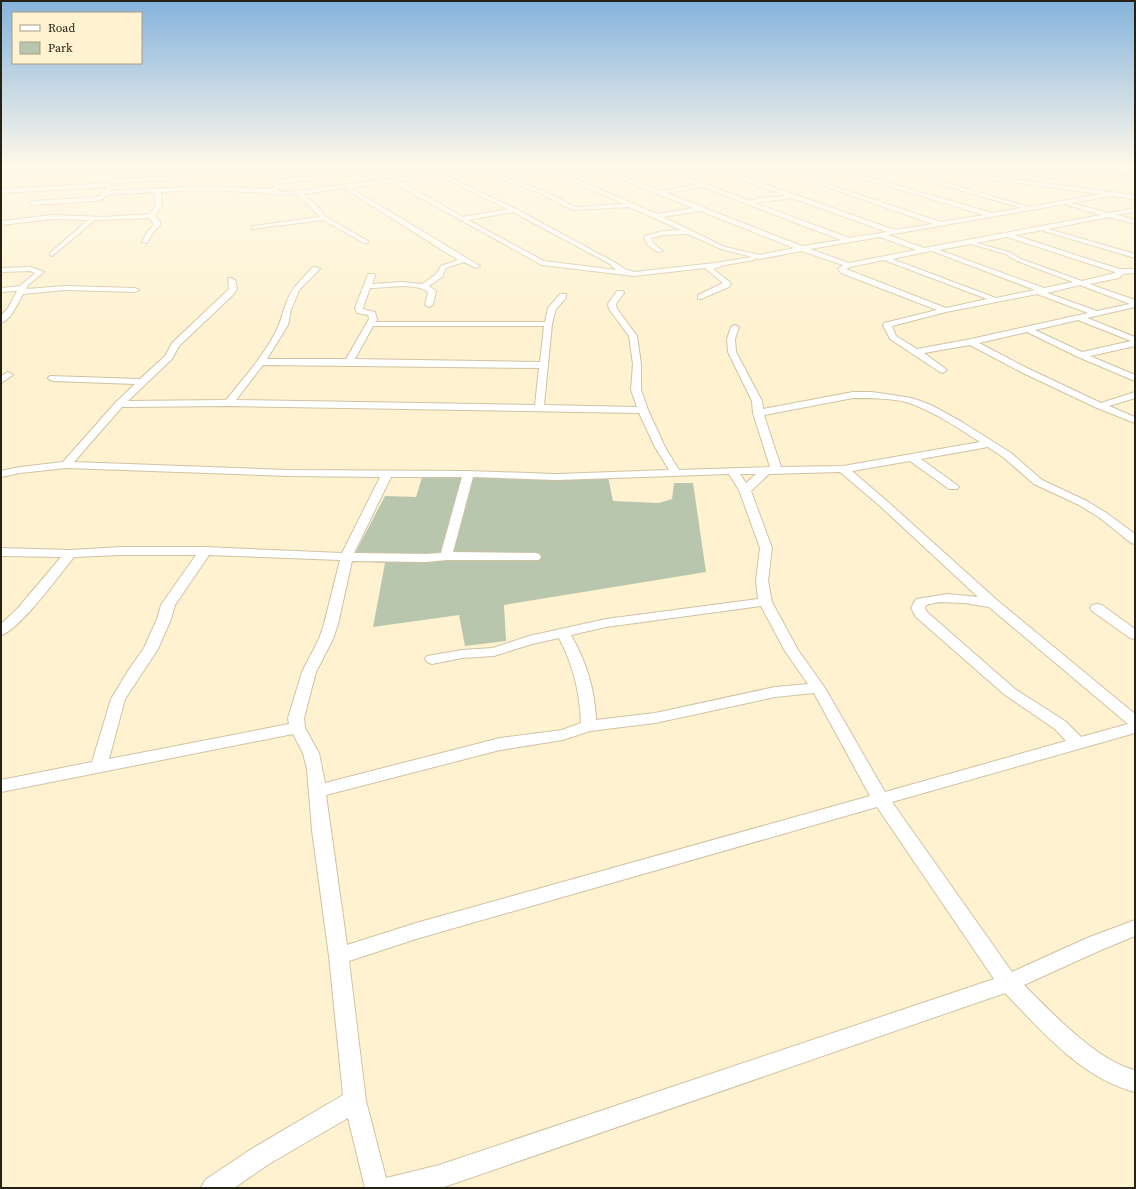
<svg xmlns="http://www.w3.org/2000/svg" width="1136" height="1189" viewBox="0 0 1136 1189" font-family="'Source Serif 4',serif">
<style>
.green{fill:#b8c6ae}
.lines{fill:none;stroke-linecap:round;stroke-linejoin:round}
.stream{stroke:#91b1ca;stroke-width:1.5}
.street-casing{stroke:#cfc3a3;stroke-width:2}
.street{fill:#fff;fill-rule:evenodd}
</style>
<rect width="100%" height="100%" fill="#fef2d0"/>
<path class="green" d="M423,474l185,3 5,24 46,2 13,-4 2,-16h19l13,89 -202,33 2,36 -41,5 -6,-31 -86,12 12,-64 -34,-2 34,-65 31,1z"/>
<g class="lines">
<path class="stream" d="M1069,165l66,12"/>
<defs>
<path id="street" d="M168,165l6,2 -3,4h-4v-2l-166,9v-4z
M203,165h18l4,2 54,-2 7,2 13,11 102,-13c6,2 28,3 31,4l-15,3 -16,-3 -117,14 -8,7 10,2 216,-27h17l-27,5 20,10 32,11 31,16 49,-3 -88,-39h7l114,49 36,-6 -79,-32v-2h4l42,17 37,-6 -50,-20h7l96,36 9,-3 27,-2 -54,-20 -29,-8 -3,-3h6l30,9 159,56 38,-6 -126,-44 5,-1 129,43 43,-7 -166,-50h9l165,48 29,-5 -95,-28 5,-1 98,28 72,-13 -216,-29h16l234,30v4l-23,-3 -41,7 38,10 26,-5v4l-18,3 18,5v4l-26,-7 -61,12 87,25v4l-91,-27 -1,-1 -29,5 105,34h16v4l-12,1 -4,4 -30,6 46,16v7l-48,11 48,19v9l-45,10 45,19v6l-57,-24 -51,-25 -48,11 48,25 74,35 34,-11v6l-26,8 26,11v6l-38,-15 -76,-36 -51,-27 -46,8 23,17 -4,3 -3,-1 -50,-33 -7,-14 1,-2 53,-13 -96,-37 -3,-4 5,-4 -42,-14 -41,8 -5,-1 -1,2 -29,5 -12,4 18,14 -2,4 -28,12h-3v-4l25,-12 -18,-15 -71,8 -92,-11 -150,-83 -41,6 129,78 -4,2 -12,-6 -18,6 -4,9 -13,9 7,5 -3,14 -4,2 -4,-2 3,-13c-13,-10 -42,-4 -58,-4l-7,20v1l12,3 2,7 -1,3h169l3,-14 12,-14h6v4l-10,11 -4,15 -8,81 93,2 -6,-17 2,-26 -4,-28 -20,-27 -1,-5 9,-13h6l1,2 -8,11 1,5 20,27 4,28v26l7,20 17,37 14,23 91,-3 -17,-54 -1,-12 -24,-49 -1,-13 4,-12 4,-2 4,2 -4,12 1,13 26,49 1,8 90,-17h19l40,6 19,7 31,17 49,31 31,27 45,21 21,13 27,20v10l-4,-1 -31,-25 -21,-13 -45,-21 -31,-27 -15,-10 -67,12 36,26 2,2 -2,2h-8l-39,-28 -58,10 36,31 110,99 137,113v19l-243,69 120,170 75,-34 48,-18v16l-34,14 -77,35c28,28 73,76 111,85v22c-54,-14 -93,-61 -130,-99l-564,195h-76l-17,-70 -79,46 -35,24h-33l4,-8 48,-32 90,-53 -14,-139 -17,-126 -5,-61 -4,-16 -10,-19 -292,58v-12l91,-18 19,-63 17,-28 16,-23 13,-29 4,-14 35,-50h-75l-47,2c-14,17 -55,74 -73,78v-11l17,-16 43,-51 -60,-1v-8l69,2 51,-3h84l137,6 38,-76 -92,-1 -222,-8 -46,5 -19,4v-6l19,-4 43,-5 53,-60 19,-18 -82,-3 -3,-1 -2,-2 2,-2 90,3 25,-23 7,-13 55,-52 2,-2 -1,-11h3l4,2 2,9 -4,6 -54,51 -7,13 -44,42 98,-1c17,-21 35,-41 48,-65 7,-12 8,-22 13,-34 5,-14 16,-23 26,-34h3l4,2 -21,21 -8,20 -3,15 -21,34h79l23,-40 -1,-4 -11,-2 -2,-5 13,-34h6l1,2 -3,8 30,-2 20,2 14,-10 5,-8 17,-6 -114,-72 -41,6 17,15 6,8 42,24v2h-4l-41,-23 -71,9v-2l2,-1 66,-9 -22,-23c-16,2 -33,-2 -50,-2 -29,-2 -58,-2 -87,0l1,13 -7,11 5,6v3l-8,9 -5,9 -5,-1 5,-10 7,-7 -4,-7 -55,2 -43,36 -2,-1v-2l38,-33 -36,-1 -51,6v-4l51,-6 52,2 46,-3 6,-9 -1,-13 -48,3 -3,3 -7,3 -65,4 -3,-2 3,-2 64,-4 4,-1 7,-9 -106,6v-4l110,-6 3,2 -5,6 97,-5 63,3 5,-2 4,-6 15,-3 -11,-9 -6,-1 -54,3 -3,-3zM486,170l22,12 32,11 32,17 57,-3 52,23 -18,1 -18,5 -1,1 4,8 10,7 5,-1 -10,-8 -2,-5 12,-3 25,-1 33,15 31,8 -37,6 -81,9 -9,-3 -11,-7 -98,-53 -70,-33zM439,176l69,33 -45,8 -64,-36zM703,187l138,53 -39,6 -136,-53zM792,198l95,34 -38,6 -94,-35zM1065,204l36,11 -177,33 -36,-13zM700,211l94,37 -34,7 -35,-8 -62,-30zM513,212l97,52 6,6 -72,-9 -76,-41zM880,237l36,13 -67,13 -39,-14zM1007,237l108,35v1l-33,8 -61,-22 -12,-7 -33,-9zM971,244l34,10 12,7 56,21 -29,6 -105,-38zM931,251h1l103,39 -39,8 -104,-39zM884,260l103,39 -41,9 -100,-39 4,-2zM1080,285l50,19 -33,7 -50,-18zM1037,294l51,19 -117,26 -54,10 -21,-13 -4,-10 54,-14zM1078,320l53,21 -49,11 -47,-22zM373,326h171l-4,36 -185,-3zM263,365l276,3 -4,37 -299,-5zM853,398c18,0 39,0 56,5 26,9 49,25 71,39l-137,24 -62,1 -17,-52zM229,406l410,7 16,34 14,23 -113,4 -88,-3 -180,-1 -214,-8 48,-55zM840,472l40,34 98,91 -30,-3 -32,5 -5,9 5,9 89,78 50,34 11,12 -181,51 -60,-104 -27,-38 -26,-48 -4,-21 4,-33 -21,-57 18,-17zM729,474l10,16 21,58 -4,33 2,18 -152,20 -77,17 -36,12 -31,2 -35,6 -2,3 2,3 5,2 30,-6 32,-2 38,-12 27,-6c14,26 21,55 22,85l-19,7 -62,8 -175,45 -6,-30 -14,-25 -1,-10 12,-46 17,-33 5,-15 14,-63 74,1 20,-2h93l2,-3 -2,-3 -4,-1 -82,-1 20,-75 83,3zM740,474h16l-10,9zM391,477h71l-21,76 -15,1 -72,-1zM209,555l131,5 -16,64 -5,15 -17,33 -14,46 1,6 -180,35 16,-60 33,-50 13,-30 4,-14zM939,602l26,1 24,4 139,117 -47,13 -16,-16 -50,-32 -88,-77 -2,-4 1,-3zM761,606l24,45 23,33 -33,3 -120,26 -59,7c-1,-30 -10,-59 -25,-85l35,-8zM814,693l56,103 -454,127 -69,22 -21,-150 174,-45 63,-10 27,-9 65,-8 120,-26zM877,807l117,172 -555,186 -53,13 -20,-77 -17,-140 67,-22z
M999,165c22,0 48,14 69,6l-25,-6c9,0 25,-1 32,7l-19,6z
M183,176l3,2 -1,1 -71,4 -3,-2 3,-2z
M31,267l13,5 -16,13 -2,4 39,-3 70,2 4,2 -4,2 -70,-2 -42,4c-5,9 -12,26 -22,29v-7l7,-8 9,-17 -16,1v-4l19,-2 15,-13 -5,-2 -29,1v-4z
M8,372l5,3 -12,8v-7z
M1097,604l5,1 33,24v10l-5,-1 -38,-27 -2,-3 2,-3z"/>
</defs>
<use href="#street" class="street-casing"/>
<use href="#street" class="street"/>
</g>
<linearGradient id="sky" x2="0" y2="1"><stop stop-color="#85b3dc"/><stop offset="0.5" stop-color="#fff9ea"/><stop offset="1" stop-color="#fff9ea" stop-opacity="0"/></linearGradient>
<rect width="1136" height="332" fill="url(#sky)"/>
<rect width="1136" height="1189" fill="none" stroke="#252115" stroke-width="4"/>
<rect x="12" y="12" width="130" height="52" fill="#fef2d0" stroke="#a79e85"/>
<rect x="20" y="25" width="20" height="6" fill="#ffffff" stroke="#a79e85"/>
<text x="48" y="32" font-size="12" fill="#252115">Road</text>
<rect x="20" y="42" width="20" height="12" fill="#b8c6ae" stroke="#a79e85"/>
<text x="48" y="52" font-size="12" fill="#252115">Park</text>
</svg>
